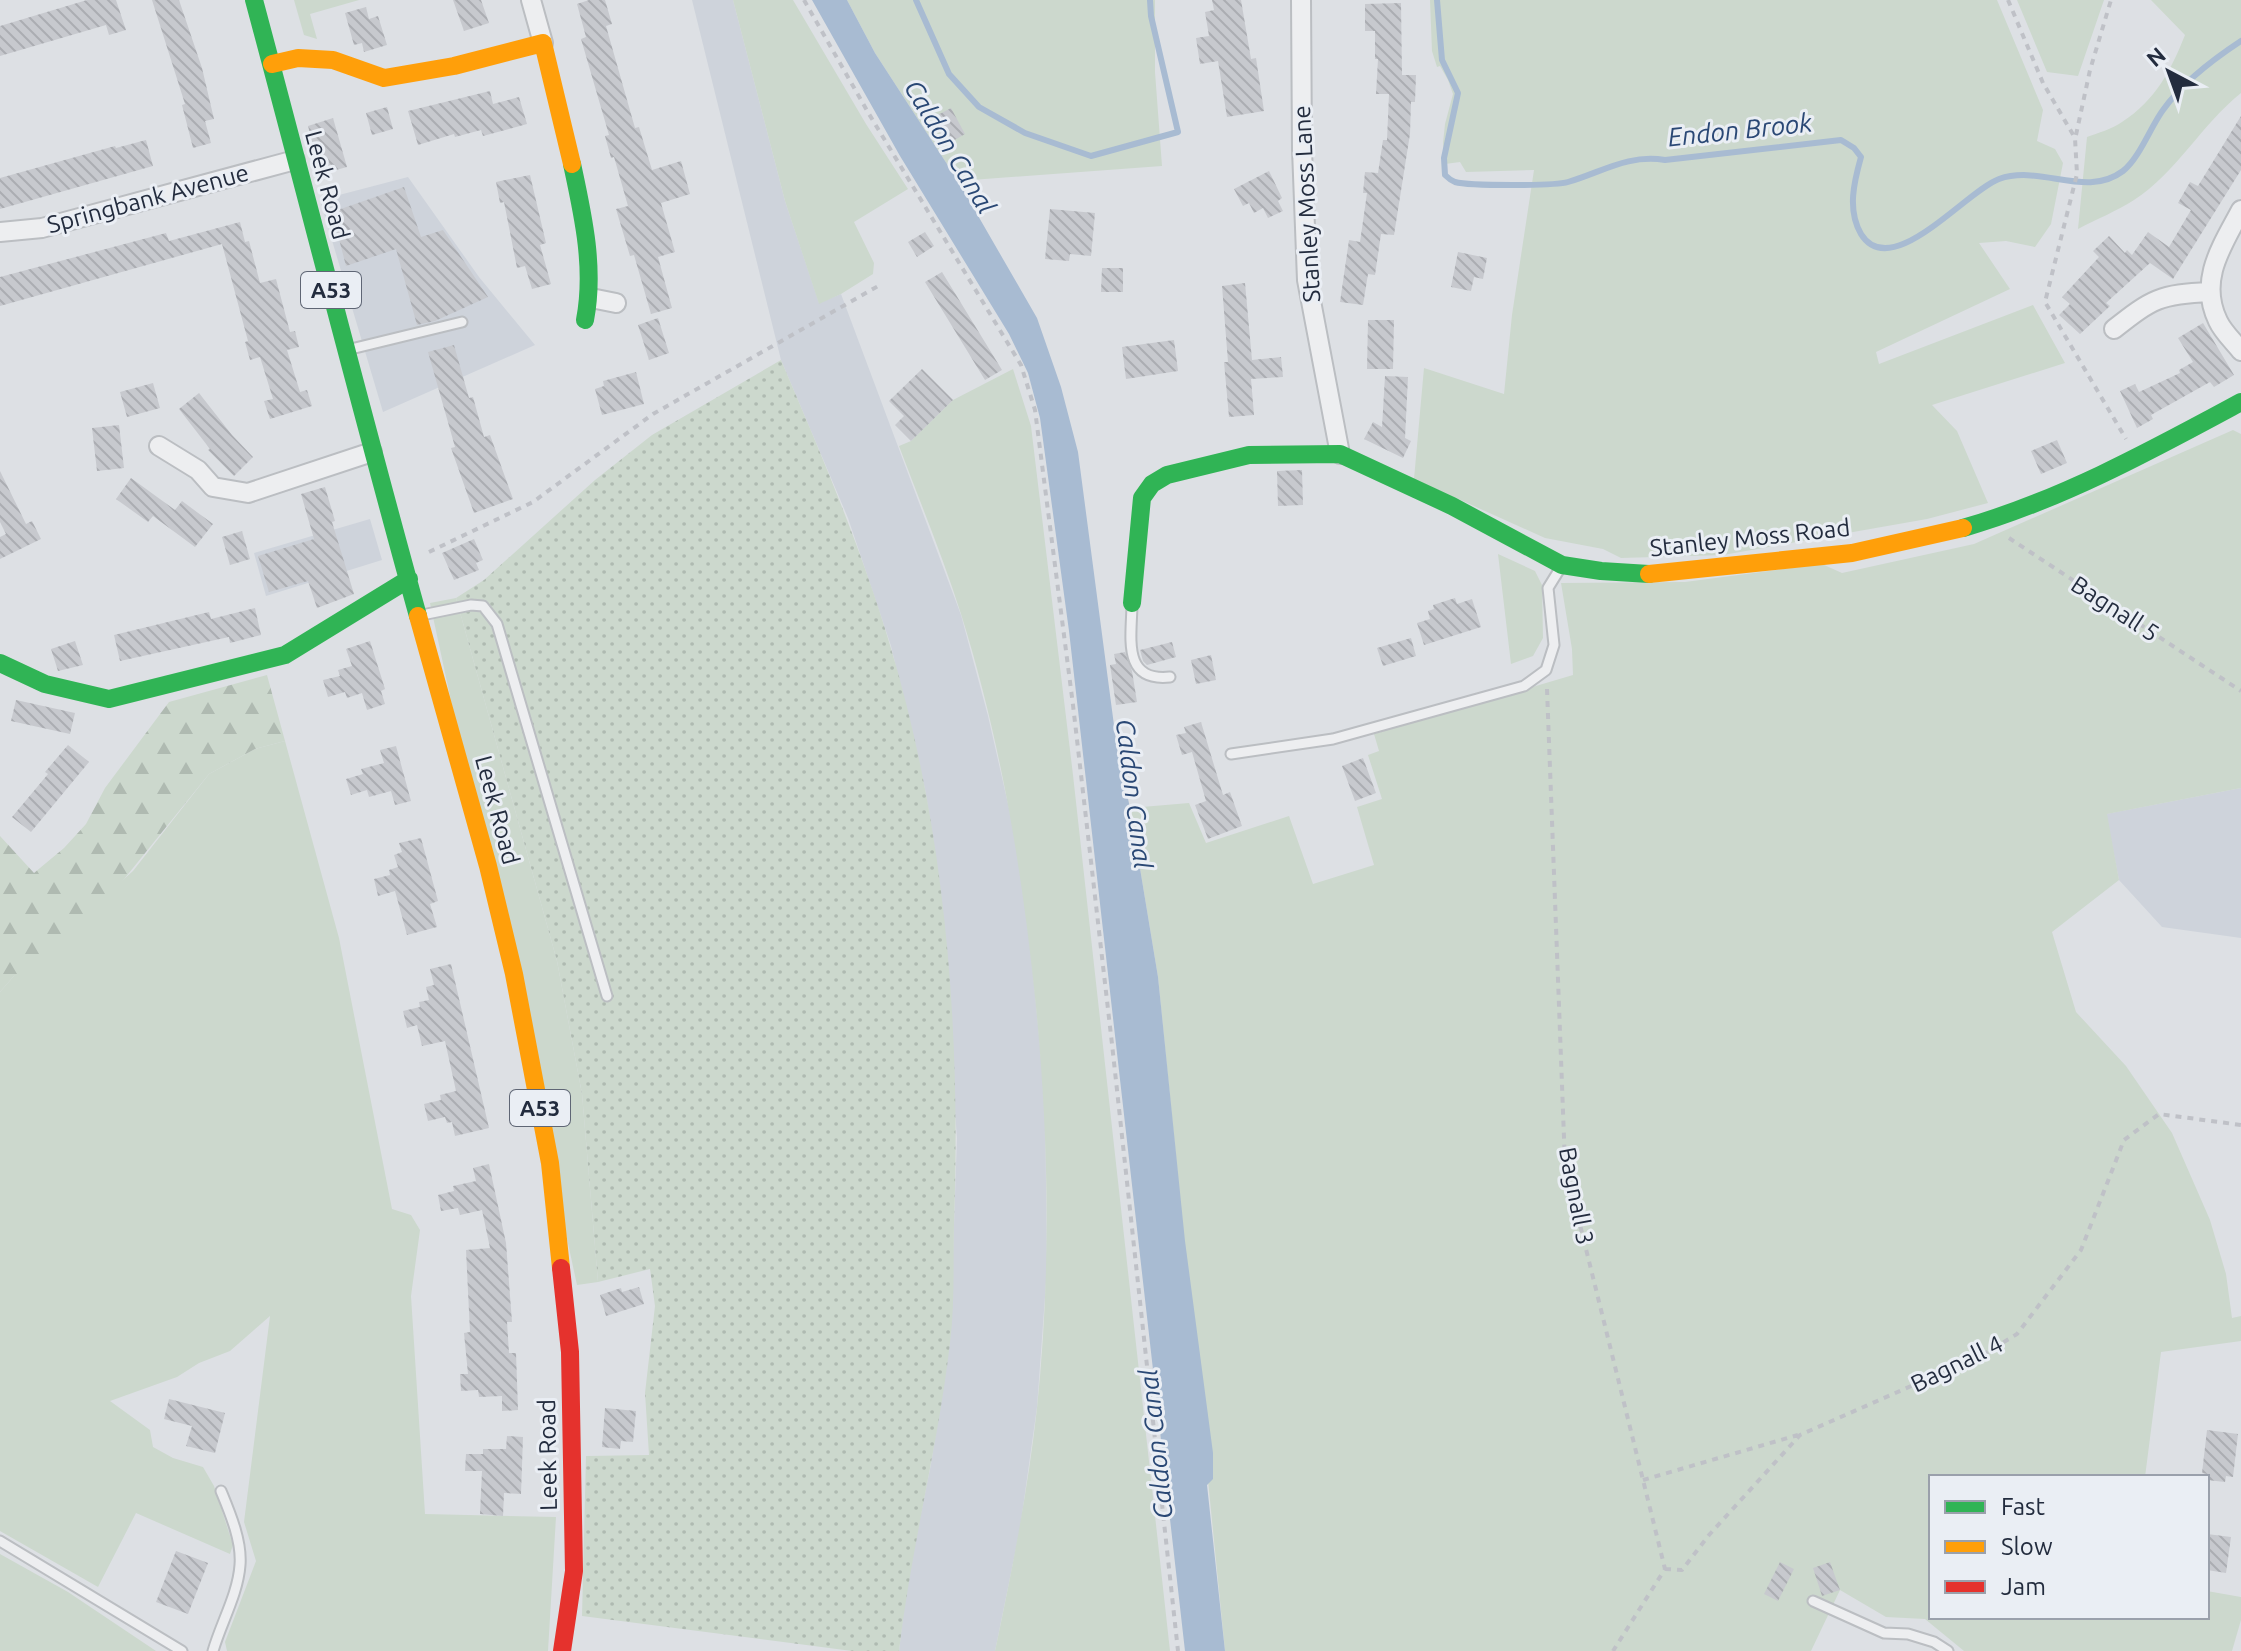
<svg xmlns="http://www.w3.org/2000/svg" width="2241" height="1651" viewBox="0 0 2241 1651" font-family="Ubuntu,sans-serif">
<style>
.built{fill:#ced3db}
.grass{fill:#ccd8cd}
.forest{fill:url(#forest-firs)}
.park{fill:url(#park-dots)}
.water{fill:#a8bbd2}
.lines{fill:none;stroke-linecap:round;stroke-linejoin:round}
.stream{stroke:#a8bbd2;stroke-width:6}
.building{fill:url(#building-back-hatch)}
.lane-casing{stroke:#bbbec2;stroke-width:13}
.street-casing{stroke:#bbbec2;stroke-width:22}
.path{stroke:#bfc1c7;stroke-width:4;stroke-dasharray:6 6;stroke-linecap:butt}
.lane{stroke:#edeef0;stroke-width:9}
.street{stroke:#edeef0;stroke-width:18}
.fast{stroke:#30b455;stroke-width:18}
.slow{stroke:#ff9f0a;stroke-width:18}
.jam{stroke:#e5322d;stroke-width:18}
.labels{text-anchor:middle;stroke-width:6;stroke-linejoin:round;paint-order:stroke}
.shield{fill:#eaeef4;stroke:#5f6675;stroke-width:2}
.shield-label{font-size:22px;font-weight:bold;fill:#232c3e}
.street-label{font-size:24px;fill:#232c3e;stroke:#eaeef4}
.water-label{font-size:26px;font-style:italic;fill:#2a4875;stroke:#eaeef4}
</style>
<defs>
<pattern id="forest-firs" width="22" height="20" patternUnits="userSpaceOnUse" patternTransform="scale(2)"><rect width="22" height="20" fill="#ccd8cd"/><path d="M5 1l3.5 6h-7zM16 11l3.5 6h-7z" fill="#afbab1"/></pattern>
<pattern id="park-dots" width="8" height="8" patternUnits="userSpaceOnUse" patternTransform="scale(2)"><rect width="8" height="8" fill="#ccd8cd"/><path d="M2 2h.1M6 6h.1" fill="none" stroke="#afbab1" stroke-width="1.8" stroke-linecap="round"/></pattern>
<pattern id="building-back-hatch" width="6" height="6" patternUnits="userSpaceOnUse" patternTransform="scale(2)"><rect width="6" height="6" fill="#c7c9ce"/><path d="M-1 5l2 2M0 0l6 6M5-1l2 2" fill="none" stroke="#abadb2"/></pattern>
</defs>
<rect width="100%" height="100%" fill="#dde0e4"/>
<path class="built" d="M692,0h41l52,201 34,102 22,-9 120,321 27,101 28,123 15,113 14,147 2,170 -10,138 -17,122 -25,122h-96l8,-68 24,-119 19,-123 7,-203 -22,-287 -10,-62 -34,-143 -43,-128 -67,-158z
M408,177l71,100 56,68 -152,67 -63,-212z
M370,519l12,41 -116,36 -12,-43z
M2241,788v150l-79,-11 -43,-47 -13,-66z"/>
<path class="grass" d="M294,0h65l-49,14 7,25 -13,-4z
M733,0h60l73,124 42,65 -54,33 20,41 -1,11 -32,20 -22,10 -34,-103z
M847,0h308v72l7,94 -204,15 -83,-128z
M1430,0h567l46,110 -6,31 18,8 8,14 -12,61 -16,23 -29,-6 -27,2 31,46 -134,63 3,12 154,-59 32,58 -133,42 25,26 31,72 -61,16 -204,36 -102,3 -18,-9 -58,-11 -131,-59 10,-111 80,26 8,-79 22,-145 -68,2 -6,-10 -15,2 -2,-21 2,-19 8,-30 -5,-14 -8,-14 -3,1 -5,-16z
M2017,0h87l-26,76 -31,-4z
M2151,0h90v93c-39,31 -65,80 -107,107 -17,11 -37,19 -56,29l9,-92c11,-4 25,-8 35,-15 34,-22 49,-52 63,-87z
M1013,369l18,57 42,349 97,876h-175c17,-81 33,-161 42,-243 14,-133 12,-268 -1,-401 -13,-132 -35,-266 -75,-393 -18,-57 -41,-112 -62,-168l12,-5 42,-41z
M2233,430l8,4v354l-134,26 12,66 -67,52 24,80 50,54 46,67 38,87 16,54 6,44 9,-2v25l-80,11 -16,125h-214v140h276v-26l34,6v23l-9,31h-268l-39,-32 -39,-2 -46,-27 -29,61h-586l-67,-674 -28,-169 59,-5 17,40 83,-27 24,68 61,-19 -17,-58 25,-8 -14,-44 11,-4 -5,-17 199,-59 -1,-26 -11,-66 124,-1 137,-18 20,9 132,-29z
M1498,554l37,17 7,14 1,53 -10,18 -22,8z
M456,598l101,363 25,133 16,188 -21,3 -147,-682z
M285,741l54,197 53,271 19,6 9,15 -9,66 14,218 131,3 -8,134h-321l-2,-9 31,-81 -12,-39 26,-206 -40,35 -31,12 -22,14 -67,24 40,29 3,17 20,11 30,9 11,19 19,59 -3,9 -94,-41 -38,74 -98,-56v-539l13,-15 120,-106 76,-97 46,-25z
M0,1554l68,38 88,59h-156z"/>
<path class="forest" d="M267,675l18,66 -30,8 -46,25 -114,141 -82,62 -13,15v-156l34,37 30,-25 22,-24 19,-36 64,-86z"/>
<path class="park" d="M781,360c40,94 80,187 109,285 56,186 71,385 64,579 -1,39 1,80 -4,119 -12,104 -39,205 -51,308h-47l-270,-35 4,-160 63,-1 -4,-62 10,-87 -5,-37 -52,13 -16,-188 -25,-133 -101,-363 28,-18 111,-100 57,-45z"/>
<path class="water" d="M812,0h35l28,53 83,128 79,137 24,69 17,65 39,296 13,60 28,169 27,264 28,212v26l-6,6 18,166h-40l-116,-1020 -29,-213 -12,-45 -19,-39 -109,-178z"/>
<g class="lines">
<path class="stream" d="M916,0l33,74 30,33 46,26 66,23 87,-24 -27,-116 -1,-16
M1437,0l5,60 16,33 -14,65 1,17c4,4 5,5 10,7 14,4 100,4 113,0 34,-10 60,-28 97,-22l176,-20 13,8 7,9c-7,25 -14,53 0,77 30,49 105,-43 138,-55 42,-15 87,20 124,-8 16,-12 28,-45 40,-61 20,-28 49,-50 78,-69"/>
</g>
<path class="building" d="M87,0h29l10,30 -17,5 -3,-10 -106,31v-30z
M152,0h27l23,68 12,51 -9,2 6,22 -18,5 -11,-43 3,-1z
M453,0h28l8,23 -25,8z
M589,0h16l7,24 -6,2 29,102 4,-1 13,43 29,-9 9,33 -29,9 14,49 -17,5 14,51 -21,6 -17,-59 -4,1 -14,-47 12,-3 -14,-49 -3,1 -6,-22 4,-1 -28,-96 5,-2 -9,-33z
M1212,0h29l10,59 5,-1 8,53 -37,6 -9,-56 -18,3 -4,-26 13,-2 -4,-24 9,-2z
M1401,3l1,72h14l-1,27h-4l-1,32 -16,101 -13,-1 -6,41 -7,-1 -5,31 -23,-3 9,-62 11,2 7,-49h-4l2,-21 13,1 5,-33h4l2,-46h-13l2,-35h-3v-28h-10v-27z
M366,7l3,12 9,-3 9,29 -23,7 -2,-9 -8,2 -9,-32z
M490,91l3,13 26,-7 8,27 -44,12 -2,-6 -26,7 -1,-3 -36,11 -10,-34z
M387,107l6,22 -21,6 -6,-22z
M951,108l14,26 -19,11 -14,-27z
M2241,116v54l-68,109 -23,-16 -44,40 4,3 -30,28 -21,-19 11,-11 -8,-7 37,-40 -6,-6 16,-15 16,17 2,-3 5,5 16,-23 21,15 22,-37 -13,-7 12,-21 8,4z
M333,118l14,49 -26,7 -13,-48z
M146,140l7,26 -153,43v-31l115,-32 1,2z
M1269,171l13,27 -4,3 5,10 -15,7 -5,-10 -9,5 -5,-10 -6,3 -9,-17z
M530,175l16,68 -6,2 11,39 -19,5 -7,-23 -8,2 -13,-66 -4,1 -4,-21z
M404,187l17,50 22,-7 45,67 -53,24 -18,4 -21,-76 -50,17 -14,-54z
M1050,209l45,4 -4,43 -21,-2 -1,7 -24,-2z
M240,222l5,20 4,-1 11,42 16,-4 14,53 5,-1 4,16 -12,3 13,42 7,-2 5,16 -42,13 -6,-18 9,-2 -13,-42 -10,3 -5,-18 3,-1 -26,-97 -222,62v-29l166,-44 3,8z
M925,232l9,14 -17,11 -9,-15z
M1458,252l29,6 -4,21 -9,-2 -3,14 -20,-4z
M1102,268h21v24h-22z
M942,272l60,98 -17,10 -60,-98z
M1245,283l7,77 29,-3 2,20 -32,2 3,36 -25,2 -5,-55h4l-6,-76z
M658,318l11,35 -20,7 -11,-35z
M1368,320h26l-1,49h-26z
M2203,323l31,52 -20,12 -4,-5 -59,33 2,4 -16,9 -17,-37 15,-7 4,8 41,-19 -1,-3 14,-8 -15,-24z
M1174,340l4,31 -52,8 -4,-32z
M454,345l15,53 4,-1 11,40 6,-2 23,64 -39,14 -23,-65 4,-1 -27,-95z
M922,369l31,31 -42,41 -16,-16 9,-9 -15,-15z
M636,372l8,32 -42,11 -7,-26 9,-3 -1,-5z
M1385,376l23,1 -3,61 6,3 -8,17 -39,-19 9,-17 9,5z
M153,383l7,25 -33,9 -7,-25z
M199,393l33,42 21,22 -19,19 -26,-26 2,-1 -31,-40z
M119,425l5,43 -27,3 -5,-43z
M2057,440l10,23 -26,11 -10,-23z
M1302,470l1,35 -25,1 -1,-35z
M0,471l26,53 6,-3 9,18 -41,20v-22l6,-3 -6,-12z
M131,478l44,32 7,-9 31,23 -18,23 -42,-31 -5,6 -32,-23z
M325,487l10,34 -3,1 22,72 -37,14 -9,-27 -39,11 -11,-36 56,-17 -13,-45z
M242,531l8,28 -20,6 -8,-28z
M474,539l9,21 -7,3 3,7 -25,10 -12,-27z
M1455,598l2,6 15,-5 9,28 -57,18 -7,-22 13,-4 -2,-8 6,-2 -1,-4z
M255,608l6,27 -31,8 -1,-6 -109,24 -6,-26 95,-23 2,7z
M1411,638l5,18 -33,10 -6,-18z
M75,641l8,24 -25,6 -7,-22z
M370,641l15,48 -4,2 4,13 -18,6 -5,-17 -15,5 -2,-6 -17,5 -5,-17 17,-4 -2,-6 14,-4 -6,-17z
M1172,642l4,15 -29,8 -4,-4 -3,-11z
M1125,652l7,19 5,31 -21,3 -6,-40 6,-1 -2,-10z
M1211,655l5,25 -20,4 -5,-24z
M16,700l59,13 -5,21 -59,-13z
M1201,722l22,73 7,-3 12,34 -34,13 -13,-34 11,-4 -14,-49 -10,3 -6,-20 10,-2 -2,-6z
M68,745l21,17 -58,70 -19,-15 36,-43 -3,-2z
M396,746l15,55 -16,4 -4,-14 -22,6 -2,-7 -16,5 -5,-16 17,-5 -2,-5 23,-6 -4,-13z
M1363,758l13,35 -21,8 -13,-35z
M421,838l17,63 -8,3 7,23 -30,8 -12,-44 -17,5 -4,-17 16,-4 -1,-5 9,-3 -4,-12 8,-3 -3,-9z
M451,964l38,164 -34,8 -3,-14 -5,1 -2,-6 -17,4 -4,-17 17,-4 -1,-5 16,-4 -11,-50 -23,5 -5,-21 -10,3 -4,-17 17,-4 -1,-5 10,-2 -3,-13 8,-2 -4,-16z
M489,1164l17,79 6,79h-5l2,31h7l2,57 -16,1v-15l-23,1 -1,-7 -17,1 -1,-17h8l-4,-41 6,-1 -4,-82 24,-2 -8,-38 -22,5 -2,-7 -17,3 -3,-16 16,-4 -1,-5 23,-5 -3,-13z
M639,1287l5,17 -38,12 -6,-21 21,-7 1,4z
M169,1399l56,14 -10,40 -29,-7 6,-20 -28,-7z
M605,1408l31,3 -3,31 -12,-1 -1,8 -18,-2z
M2207,1430l31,4 -5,43 -7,-1 -1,6 -18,-2v-6l-5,-1z
M507,1436l16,1 -2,57 -17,-1 -1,23 -23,-2 2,-43h-17l1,-17h17v-5h23z
M2207,1534l24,3 -5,36 -19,-3z
M176,1551l32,12 -20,51 -32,-12z
M1780,1562l14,7 -16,32 -14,-7z
M1830,1562l10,28 -18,6 -9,-28z"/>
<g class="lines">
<defs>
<path id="lane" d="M355,348l107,-26
M1132,606c-1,34 -9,76 38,71
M422,615l49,-10 12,1 14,18 110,372
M1231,754l102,-15 191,-53 22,-16 8,-25 -6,-57 13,-21
M0,1541l182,110
M1813,1601l71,32 24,1 26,8 14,9
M213,1651c8,-28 25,-57 27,-86 2,-24 -10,-52 -19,-74"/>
<path id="street" d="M531,0l12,43
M1301,0l1,149 5,131 33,174
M2241,210c-19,36 -43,70 -23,111 5,11 16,21 23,30
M0,232l42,-4 253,-68
M591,298l25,5
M2114,329c38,-30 46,-35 96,-37
M159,446l39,24 15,17 35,6 124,-41"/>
</defs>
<use href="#lane" class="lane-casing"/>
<use href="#street" class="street-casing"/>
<path class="path" d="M804,0l65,114 152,251 14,45 38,295 39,339 66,607
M2008,0l35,83 32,55 2,36 -32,128 81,137
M2076,135l14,-65 21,-70
M2009,538l232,153
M429,552l104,-50 120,-88 227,-129
M1547,689l18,475 100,405 -52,82
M1643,1480l155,-45
M1665,1569l17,1 27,-35 91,-100 186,-82 31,-19 64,-84 43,-110 35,-26 82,11"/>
<use href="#lane" class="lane"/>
<use href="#street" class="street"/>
<path class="fast" d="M254,0c55,205 107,411 164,616
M572,164c11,51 23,104 13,156
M1963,528c98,-28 189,-78 278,-126
M1132,603l10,-105 10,-14 15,-9 82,-20 91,-1 112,52 110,59 39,6 48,3
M0,663l45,21 64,15 176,-44 124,-76"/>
<path class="slow" d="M272,64l26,-6 35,2 51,18 70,-12 89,-23 29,121
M1649,574l203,-21 111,-25
M418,616l70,250 26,108 36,189 11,105"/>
<path class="jam" d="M561,1268l9,84 4,219 -12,80"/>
</g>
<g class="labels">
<g class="shield">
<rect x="301" y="272" width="60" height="36" rx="6"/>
<rect x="510" y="1090" width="60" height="36" rx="6"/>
</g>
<g class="shield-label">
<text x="331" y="298">A53</text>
<text x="540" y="1116">A53</text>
</g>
<g class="street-label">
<text transform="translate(327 185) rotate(75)" y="8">Leek Road</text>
<text transform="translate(148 199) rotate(-15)" y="8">Springbank Avenue</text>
<text transform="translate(1307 204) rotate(-93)" y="8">Stanley Moss Lane</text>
<text transform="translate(1750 538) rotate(-6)" y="8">Stanley Moss Road</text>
<text transform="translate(2115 609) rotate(33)" y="8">Bagnall 5</text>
<text transform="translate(497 810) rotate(75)" y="8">Leek Road</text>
<text transform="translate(1576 1196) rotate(79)" y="8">Bagnall 3</text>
<text transform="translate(1957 1364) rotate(-26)" y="8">Bagnall 4</text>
<text transform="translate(548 1455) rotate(-91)" y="8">Leek Road</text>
</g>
<g class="water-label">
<text transform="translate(1740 130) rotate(-6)" y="9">Endon Brook</text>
<text transform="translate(950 147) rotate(59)" y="9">Caldon Canal</text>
<text transform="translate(1134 794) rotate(83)" y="9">Caldon Canal</text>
<text transform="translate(1156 1444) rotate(-96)" y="9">Caldon Canal</text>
</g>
</g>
<rect x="1929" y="1475" width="280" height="144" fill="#eaeef4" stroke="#9aa0ab" stroke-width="2"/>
<rect x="1945" y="1501" width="40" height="12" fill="#30b455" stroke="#9aa0ab" stroke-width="2"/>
<text x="2001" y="1515" font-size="24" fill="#232c3e">Fast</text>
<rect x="1945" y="1541" width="40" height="12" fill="#ff9f0a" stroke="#9aa0ab" stroke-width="2"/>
<text x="2001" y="1555" font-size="24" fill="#232c3e">Slow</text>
<rect x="1945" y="1581" width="40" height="12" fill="#e5322d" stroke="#9aa0ab" stroke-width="2"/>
<text x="2001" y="1595" font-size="24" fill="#232c3e">Jam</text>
<g transform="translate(2169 72) rotate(319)" stroke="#eaeef4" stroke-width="6" paint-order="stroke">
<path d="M0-6L14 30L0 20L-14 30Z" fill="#232c3e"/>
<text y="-12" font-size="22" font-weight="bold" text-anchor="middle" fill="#232c3e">N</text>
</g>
</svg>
